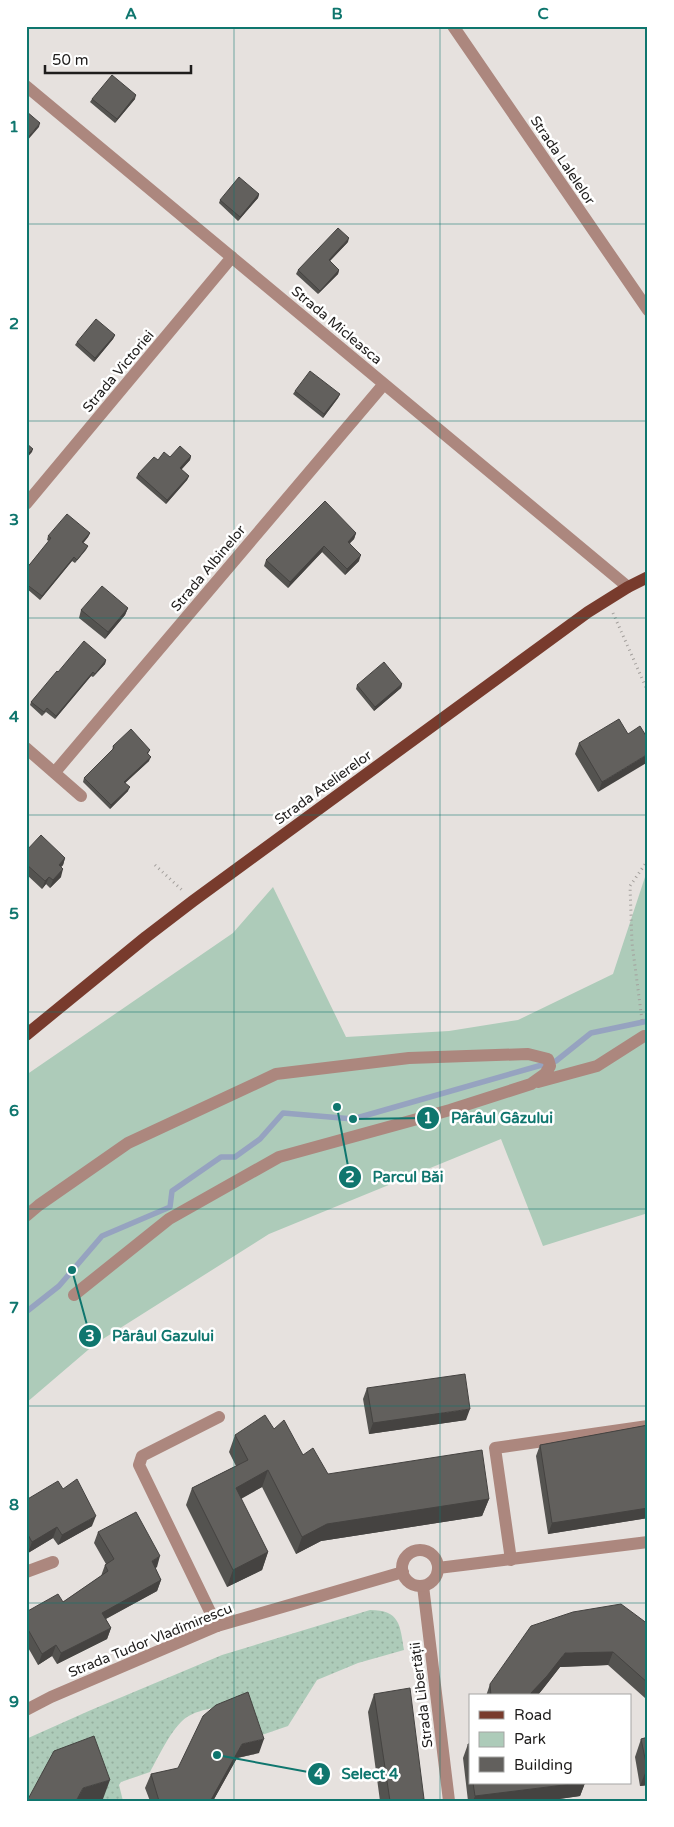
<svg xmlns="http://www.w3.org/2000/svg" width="674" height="1827" viewBox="0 0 674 1827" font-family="'Varela Round',sans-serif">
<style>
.grass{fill:url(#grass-dots)}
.park{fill:#adcbb9}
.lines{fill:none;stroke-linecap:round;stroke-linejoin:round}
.stream{stroke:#96a3c0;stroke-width:5.5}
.path{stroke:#a39f9c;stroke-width:3;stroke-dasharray:1 4;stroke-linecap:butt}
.pedestrian{stroke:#ac877e;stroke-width:12}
.minor{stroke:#ac877e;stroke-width:12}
.tertiary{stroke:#ac877e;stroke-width:12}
.primary{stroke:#783b2d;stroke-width:12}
.wall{fill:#545350}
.shaded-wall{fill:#454341}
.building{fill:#62605d;stroke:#454341}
.grid{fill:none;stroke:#0f766e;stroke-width:1;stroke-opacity:0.55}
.labels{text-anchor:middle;stroke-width:5;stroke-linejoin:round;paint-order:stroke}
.street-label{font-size:14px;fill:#1f1d1c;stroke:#fff}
.leader{fill:none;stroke:#0f766e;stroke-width:2}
.callout-dot{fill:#0f766e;stroke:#fff;stroke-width:2}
.mark-label{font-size:15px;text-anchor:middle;font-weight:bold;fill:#fff}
.callout-label{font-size:15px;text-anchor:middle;font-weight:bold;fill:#0f766e;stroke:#fff;stroke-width:5;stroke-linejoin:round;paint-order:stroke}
.neatline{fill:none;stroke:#0f766e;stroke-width:2}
.grid-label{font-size:16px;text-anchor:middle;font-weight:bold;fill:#0f766e}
</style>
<defs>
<pattern id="grass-dots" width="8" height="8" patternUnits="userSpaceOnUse" patternTransform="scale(1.25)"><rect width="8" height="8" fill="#adcbb9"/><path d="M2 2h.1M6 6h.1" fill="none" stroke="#94ae9e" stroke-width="1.8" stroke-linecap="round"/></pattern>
</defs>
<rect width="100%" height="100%" fill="#e6e1de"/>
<path class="grass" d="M370,1610c30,0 30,15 34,40l-46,13 -41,17 -29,46 -32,11 -12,-34c-17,3 -43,5 -57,14 -15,10 -28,39 -37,55l-29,10 -2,3 4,16h-97v-62l65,-29 131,-55z"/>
<path class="park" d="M648,868v345l-105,33 -42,-107 -232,95 -174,110 -69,59v-328l207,-142 40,-46 73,150 103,-6 69,-11 95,-46z"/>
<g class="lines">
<path class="stream" d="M26,1312l33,-26 43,-50 68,-29 2,-16 49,-34h14l25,-18 23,-26 70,6 203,-58 35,-28 57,-12"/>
<path class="path" d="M613,613l35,79
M155,865l27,25
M642,1020l-10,-77 -2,-57 18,-26"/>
<path class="pedestrian" d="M538,1082l59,-16 47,-30h4
M26,1216l13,-11 89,-62 148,-69 133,-16 119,-4 20,5 2,7 -5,8 -14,10 -81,26 -171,47 -110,62 -95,76"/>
<path class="minor" d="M453,26l195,284
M26,86l602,501
M26,504l206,-247
M26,748l55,48
M55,772l329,-388
M511,1560l-16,-112 153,-22
M26,1572l27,-10
M423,1586l26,215
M217,1626l-78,-161 3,-9 77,-39"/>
<path class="tertiary" d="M402 1568a18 18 0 1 1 36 0a18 18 0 1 1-36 0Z
M438,1568l210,-26
M26,1710l25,-13 166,-71 186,-54"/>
<path class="primary" d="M26,1035l120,-98 47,-36 395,-289 40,-25 20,-10"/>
</g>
<path class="wall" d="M92,99h43l-20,24 -25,-21z
M259,194l-1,4 -20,23 -19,-18 1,-3z
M348,242l-18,19 9,9 -1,4 -20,20 -22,-20 2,-4z
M115,335l-2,4 -19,23 -19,-17 2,-3z
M295,391l45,3 -2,4 -15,20 -30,-24z
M191,456l-1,4 -9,10 8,6 -2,4 -21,24 -30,-26 2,-4 20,-14 12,-3z
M90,533l-2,4 -5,6 5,3 -2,4 -11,13 -3,-2 -32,39 -14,-12v-19l23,-28 -2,-1 1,-4z
M356,533l-2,6 -4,4 9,18 -14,14 -23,-23 -34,36 -24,-22 2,-6z
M128,608l-3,7 -20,24 -26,-21 2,-8z
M106,660l-1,4 -12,13 -2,-1 -36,43 -9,-7 -4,4 -12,-11 1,-3 27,-30z
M402,684l-1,4 -27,23 -18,-22 1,-4z
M628,734l-30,58 -23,-38 4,-11z
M113,746l37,4 -2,4 1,7 -24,22 3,8 -18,18 -27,-27 1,-4 28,-27z
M26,851l39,7 -2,7 -2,2v10l-11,11 -4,-4 -4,5 -16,-15z
M367,1388l99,32 -97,14 -6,-35z
M648,1425v93l-100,16 -12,-78 4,-11z
M274,1429l29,26 25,19 161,25 -7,17 -161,25 -25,13 -34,-67 -21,12 27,53 -6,18 -35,17 -41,-82 6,-17 44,-22 -7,-14 6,-17z
M63,1489l29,37 -34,19 -5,-7 -25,15 -2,-4v-49z
M98,1532l59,35 -2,1 6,12 -4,11 -51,28 5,9 -4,11 -50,25 -5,-8 -14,9 -12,-21v-32l37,-10 38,-26 4,-11 1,-1 -12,-21z
M648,1624v74h-3l-37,-33 -48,2 -18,23 -5,6h-51l4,-12z
M374,1694l50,105 -1,2h-43l-12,-89z
M648,1737v48l-8,1 -5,-29 6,-18z
M468,1744h2v39h115l-5,13 -35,5h-77l-5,-43z
M259,1753l-22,5 -24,43h-63l-5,-13 6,-14z"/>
<path class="shaded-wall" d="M136,95l-1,4 -20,24 2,-4z
M40,123l-1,4 -13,15v-2z
M259,194l-1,4 -20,23 2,-4z
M349,238l-1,4 -21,22 2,-4z
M339,270l-1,4 -20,20 2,-3z
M115,335l-2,4 -19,23 1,-4z
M340,394l-2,4 -15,20 1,-4z
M33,449l-1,3 -6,7v-3z
M191,456l-1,4 -11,12 1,-4z
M189,476l-2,4 -21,24 1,-4z
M90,533l-2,4 -7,9 1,-4z
M356,533l-2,6 -9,9 3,-6z
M324,546l-2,6 -34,36 2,-6z
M361,555l-2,6 -14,14 2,-6z
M74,557l-2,4 -32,39 2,-4z
M128,608l-3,7 -20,24 3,-7z
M106,660l-1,4 -12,13 2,-3z
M93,672l-2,4 -36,43 1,-3z
M402,684l-1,4 -27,23 1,-4z
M648,754v8l-50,30 4,-10z
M151,757l-2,4 -26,24 1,-3z
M130,787l-2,4 -18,18 1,-4z
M65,858l-2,7 -7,7 3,-7z
M63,869l-2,8 -11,11 3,-8z
M49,877l-3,7 -4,5 3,-8z
M470,1409l-4,11 -97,14 4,-11z
M268,1470l-6,17 -33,18 7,-17z
M489,1499l-7,17 -161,25 -25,13 6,-17 25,-13z
M648,1508v10l-100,16 4,-11z
M96,1516l-4,10 -34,19 4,-10z
M57,1527l-4,11 -25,15 4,-11z
M268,1552l-6,18 -35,17 6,-17z
M160,1556l-3,11 -9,5 4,-11z
M161,1580l-4,11 -59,32 4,-10z
M111,1628l-4,11 -50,25 4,-11z
M56,1645l-4,11 -14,9 4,-11z
M613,1652l-5,13 -48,2 -18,23 -5,6h-7l1,-3 34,-40z
M648,1691v7h-3z
M264,1739l-5,14 -22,5 -24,43h-6l35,-57z
M648,1767v18l-8,1 7,-18z
M110,1780l-7,19 -7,2h-20l7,-13z
M580,1783h5l-5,13 -35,5h-72l2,-5z"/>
<path class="building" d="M112,75l24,20 -19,24 -25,-20z
M26,111l14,12 -14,17z
M239,177l20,17 -19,23 -20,-17z
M338,228l11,10 -20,22 10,10 -19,21 -22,-21z
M96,319l19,16 -20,23 -18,-16z
M310,371l30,23 -16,20 -29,-23z
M26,443l7,6 -7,7z
M180,446l11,10 -11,12 9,8 -22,24 -29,-26 16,-17 4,3 6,-8 6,5z
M325,501l31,32 -8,9 13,13 -14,14 -23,-23 -34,36 -24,-22z
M67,514l23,19 -8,9 6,4 -11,14 -3,-3 -32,39 -16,-12v-15l25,-31 -3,-2z
M102,586l26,22 -20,24 -27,-22z
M84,641l22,19 -11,14 -2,-2 -37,44 -9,-8 -3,4 -13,-10 26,-31 1,1z
M384,662l18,22 -27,23 -18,-22z
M619,719l9,15 12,-8 8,13v15l-46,28 -23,-39z
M131,729l19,21 -3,3 4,4 -27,25 6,5 -19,18 -27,-27 30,-30 -1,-2z
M41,835l24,23 -6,7 4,4 -10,11 -4,-3 -4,4 -19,-17v-13z
M465,1374l5,35 -97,14 -6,-35z
M265,1415l9,14 10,-9 19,35 10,-7 15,26 154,-24 7,49 -162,25 -25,13 -34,-67 -32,18 32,64 -35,18 -41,-82 56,-28 -13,-25z
M648,1425v83l-96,15 -12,-78z
M77,1479l19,37 -34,19 -5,-8 -25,15 -6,-11v-31l32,-19 5,8z
M136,1512l24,44 -8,5 9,19 -59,33 9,15 -50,25 -5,-8 -14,9 -16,-28v-14l32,-18 5,8 45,-31 -3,-6 9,-6 -16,-27z
M621,1604l27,20v59l-35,-31 -48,1 -18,23 -16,17v3h-40l-1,-12 41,-58 42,-14z
M410,1688l14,111 -11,2h-23l-16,-107z
M248,1692l16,47 -22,5 -31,56 -4,1h-48l-8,-27 27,-6 25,-52 13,-11z
M94,1736l16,44 -27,8 -7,13h-49l27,-50z
M648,1737v30l-1,1 -6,-29z
M468,1744h2v17z
M473,1783h107l-105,13z"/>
<path class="grid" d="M234,26v1775M440,26v1775M26,224h622M26,421h622M26,618h622M26,815h622M26,1012h622M26,1209h622M26,1406h622M26,1603h622"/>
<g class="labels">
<g class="street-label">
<text transform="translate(563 160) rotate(56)" y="5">Strada Lalelelor</text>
<text transform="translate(337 325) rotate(40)" y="5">Strada Micleasca</text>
<text transform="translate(118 371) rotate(-50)" y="5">Strada Victoriei</text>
<text transform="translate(208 568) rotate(-50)" y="5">Strada Albinelor</text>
<text transform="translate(323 787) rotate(-36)" y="5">Strada Atelierelor</text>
<text transform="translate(150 1640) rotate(-22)" y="5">Strada Tudor Vladimirescu</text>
<text transform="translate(421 1695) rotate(-97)" y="5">Strada Libertății</text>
</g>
</g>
<path class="leader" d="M353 1119L428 1118M337 1107L350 1177M72 1270L90 1336M217 1755L319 1774"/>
<g class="callout-dot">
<circle cx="353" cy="1119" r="5"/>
<circle cx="337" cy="1107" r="5"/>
<circle cx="72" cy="1270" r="5"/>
<circle cx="217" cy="1755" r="5"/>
<circle cx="428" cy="1118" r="12"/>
<circle cx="350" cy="1177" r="12"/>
<circle cx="90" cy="1336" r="12"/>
<circle cx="319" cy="1774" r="12"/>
</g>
<g class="mark-label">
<text x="428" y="1123">1</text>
<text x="350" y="1182">2</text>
<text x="90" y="1341">3</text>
<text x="319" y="1779">4</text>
</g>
<g class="callout-label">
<text x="502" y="1123">Pârâul Gâzului</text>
<text x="408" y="1182">Parcul Băi</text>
<text x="163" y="1341">Pârâul Gazului</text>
<text x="370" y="1779">Select 4</text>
</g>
<rect width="674" height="1827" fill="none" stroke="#ffffff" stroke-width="55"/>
<rect x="469" y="1694" width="162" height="90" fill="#ffffff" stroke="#a5a5a4"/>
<rect x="479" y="1711" width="25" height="8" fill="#783b2d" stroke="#a5a5a4"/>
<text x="514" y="1720" font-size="15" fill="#1f1d1c">Road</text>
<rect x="479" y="1732" width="25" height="15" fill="#adcbb9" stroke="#a5a5a4"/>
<text x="514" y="1744" font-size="15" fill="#1f1d1c">Park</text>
<rect x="479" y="1757" width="25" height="15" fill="#62605d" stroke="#a5a5a4"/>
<text x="514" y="1770" font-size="15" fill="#1f1d1c">Building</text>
<path d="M45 65v8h146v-8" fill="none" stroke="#1f1d1c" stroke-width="2.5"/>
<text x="52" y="65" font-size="15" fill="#1f1d1c" stroke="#ffffff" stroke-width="4" paint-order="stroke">50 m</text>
<rect x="28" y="28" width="618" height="1772" class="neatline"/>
<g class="grid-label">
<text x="131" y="19">A</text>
<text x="337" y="19">B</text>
<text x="543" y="19">C</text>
<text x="14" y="132">1</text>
<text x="14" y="329">2</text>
<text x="14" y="525">3</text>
<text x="14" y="722">4</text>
<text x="14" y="919">5</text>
<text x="14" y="1116">6</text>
<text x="14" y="1313">7</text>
<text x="14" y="1510">8</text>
<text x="14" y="1707">9</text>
</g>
</svg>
